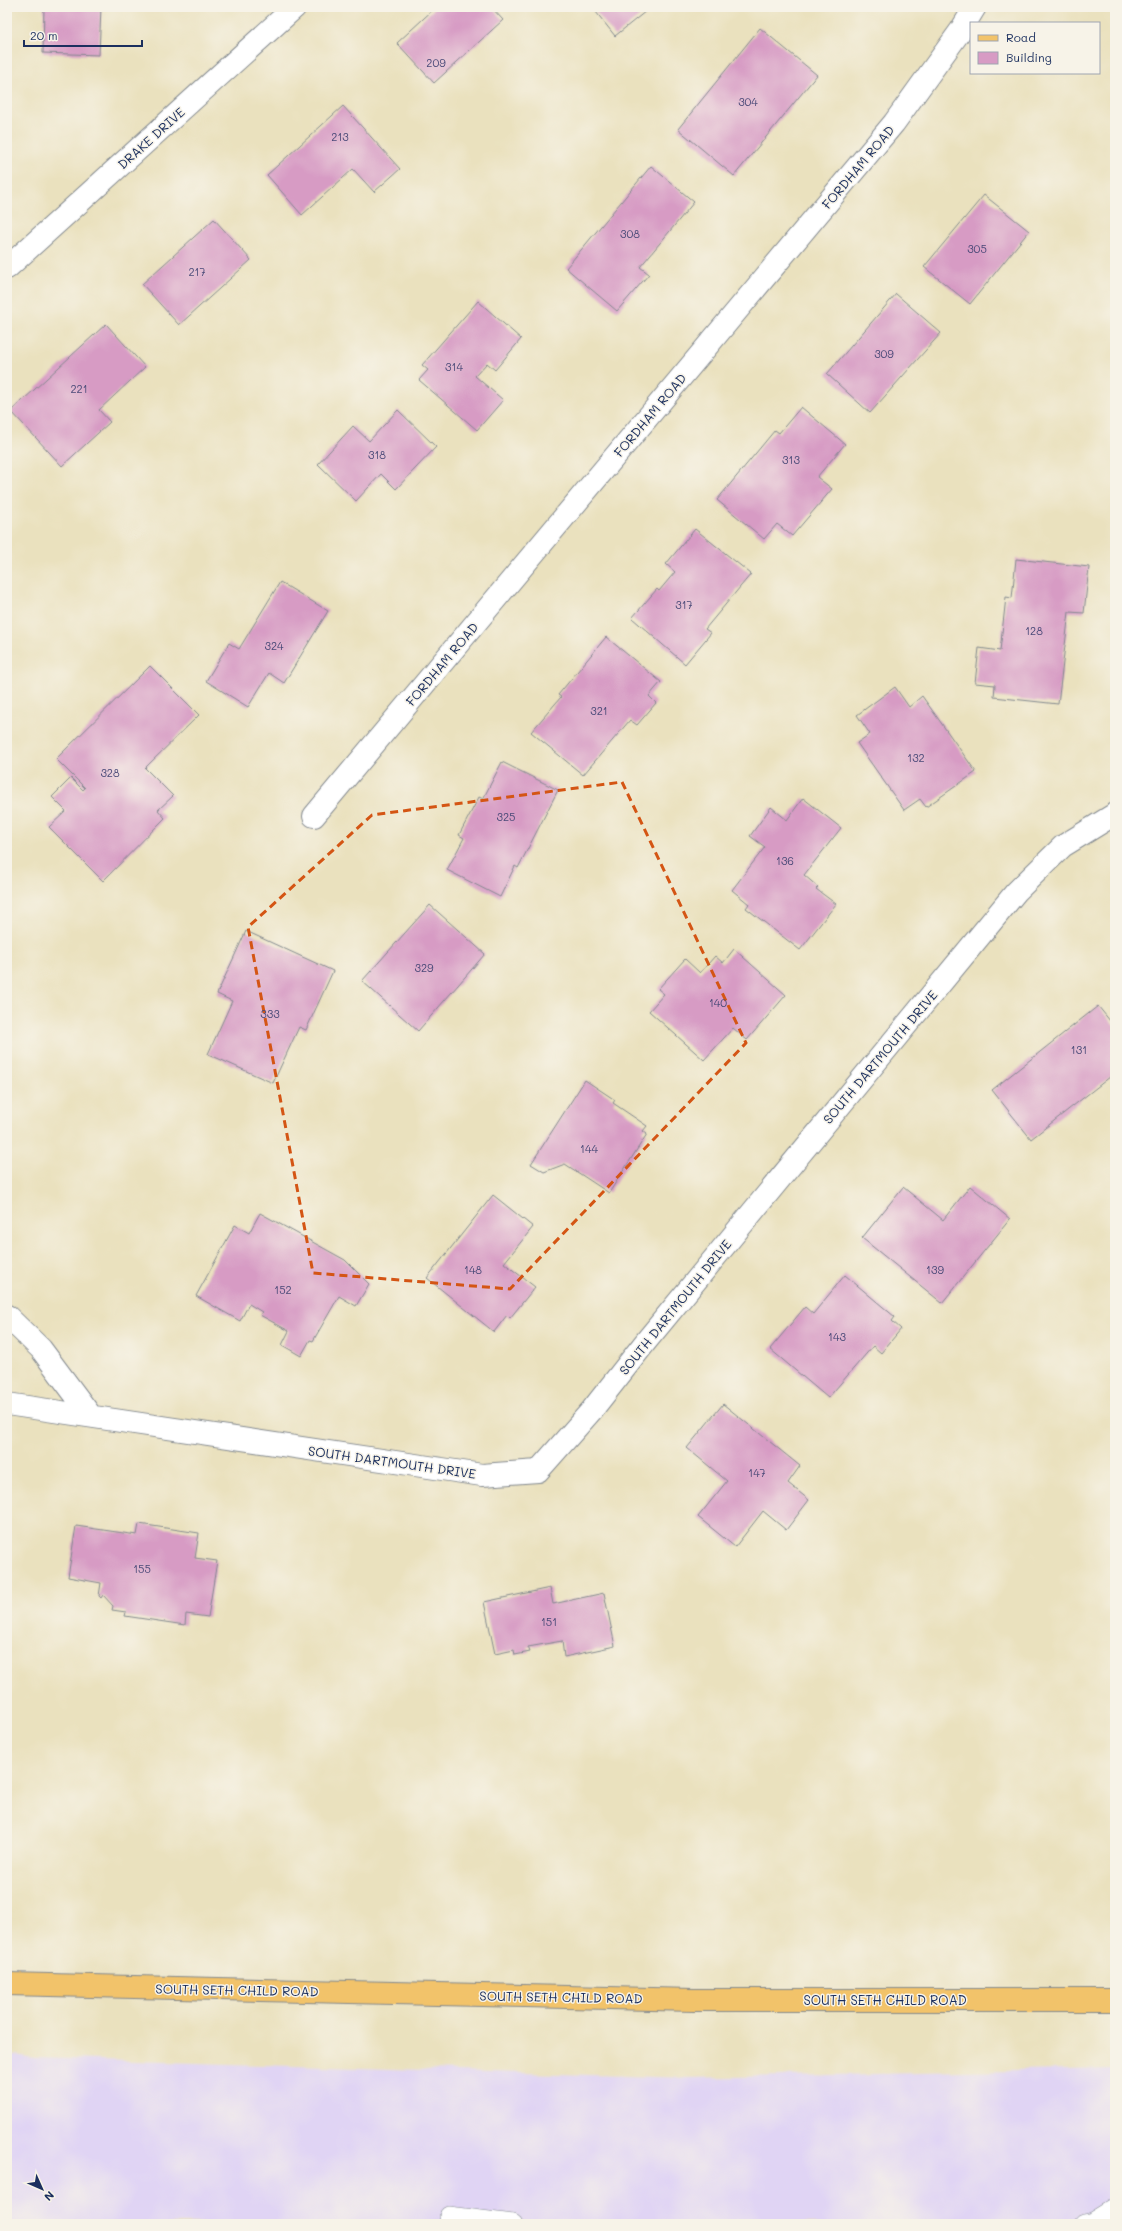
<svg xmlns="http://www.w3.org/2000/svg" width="1122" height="2231" viewBox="0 0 1122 2231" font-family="Mali,sans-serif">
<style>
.built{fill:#e0d4f4}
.building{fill:#d79bc4}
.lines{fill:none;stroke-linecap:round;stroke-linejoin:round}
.service-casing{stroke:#82888e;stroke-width:20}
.minor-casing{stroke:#82888e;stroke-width:24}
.primary-casing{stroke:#82888e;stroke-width:24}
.service{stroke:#fff;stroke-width:19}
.minor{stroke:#fff;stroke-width:22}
.primary{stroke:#f2c36a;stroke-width:22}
.marked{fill:none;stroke:#d45514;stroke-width:3;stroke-dasharray:8 5;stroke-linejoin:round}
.labels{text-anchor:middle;stroke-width:3;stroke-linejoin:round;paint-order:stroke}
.number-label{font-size:11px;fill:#4a4a78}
.street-label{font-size:13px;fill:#1b2f5e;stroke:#f7f3e8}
</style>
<rect width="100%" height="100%" fill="#f7f3e8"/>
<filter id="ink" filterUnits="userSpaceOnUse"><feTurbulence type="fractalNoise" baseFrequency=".025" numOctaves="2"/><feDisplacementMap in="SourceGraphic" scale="8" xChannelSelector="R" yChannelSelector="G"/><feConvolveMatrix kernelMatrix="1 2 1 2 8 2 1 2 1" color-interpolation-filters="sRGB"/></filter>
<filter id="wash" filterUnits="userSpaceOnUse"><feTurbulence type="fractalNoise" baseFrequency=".012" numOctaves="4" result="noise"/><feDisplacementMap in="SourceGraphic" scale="16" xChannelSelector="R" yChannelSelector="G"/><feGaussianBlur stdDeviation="0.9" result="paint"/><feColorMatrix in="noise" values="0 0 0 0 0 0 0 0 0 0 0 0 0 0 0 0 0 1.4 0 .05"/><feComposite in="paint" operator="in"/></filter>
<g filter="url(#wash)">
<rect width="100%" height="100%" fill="#eae1be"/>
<path class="built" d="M7,2054l27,4 653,20 428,-9v155h-1108z"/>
<g id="blocks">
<path class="building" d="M44,7h57l-2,48 -56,-2z
M436,7h55l12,13 -69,63 -37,-40z
M592,7h59l-36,29z
M760,28l57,47 -83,101 -56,-47z
M343,106l57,63 -26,23 -21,-23 -51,46 -35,-40z
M651,166l43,36 -54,65 9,7 -32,37 -51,-43z
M984,195l45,36 -59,73 -46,-37z
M214,219l37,41 -72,65 -37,-41z
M896,294l45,39 -71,80 -43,-39z
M478,301l43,38 -26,31 -8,-7 -12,13 28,24 -26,30 -58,-50 9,-10 -6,-5z
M106,324l39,43 -46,43 11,12 -48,44 -51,-55z
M801,407l44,37 -28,33 15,12 -40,47 -15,-12 -13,15 -47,-39 58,-70 4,3z
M398,410l38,37 -40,42 -15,-15 -25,27 -38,-37 35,-38 16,15z
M695,529l56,45 -46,55 6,4 -26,31 -53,-46 25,-29 2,2 16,-19 -9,-8z
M1016,559l73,8 -5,46 -15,-1 -11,92 -64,-7 1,-12 -20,-2 4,-35 21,3 6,-54 6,1z
M280,582l48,29 -44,72 -15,-10 -21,34 -42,-26 23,-38 10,6z
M606,637l55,45 -12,14 7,7 -19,22 -7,-5 -47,55 -52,-43 30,-35 -3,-2z
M150,666l49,49 -54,53 28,28 -15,14 7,8 -62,63 -54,-54 17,-16 -14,-14 19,-19 12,12 2,-2 -29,-29z
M895,687l14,20 13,-11 54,76 -50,35 -6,-8 -16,11 -47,-67 13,-9 -13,-19z
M502,762l56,28 -40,78 -3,-2 -15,31 -53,-27 17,-32 -5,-3 20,-38 4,2z
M803,798l38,30 -37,47 14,12 -2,2 20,15 -36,46 -54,-42 3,-4 -17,-14 33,-43 -15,-11 21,-29 16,13z
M430,905l55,49 -67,77 -56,-50z
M246,931l87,40 -27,59 -7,-3 -26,56 -65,-29 24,-53 -15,-7z
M734,949l52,46 -39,45 -14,-12 -29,32 -55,-49 15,-17 -6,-5 27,-30 15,14 15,-17 8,7z
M1098,1006l17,21v46l-84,66 -39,-49z
M585,1080l30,20 -2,3 34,23 -4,5 4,3 -38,59 -44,-29 -21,8 -13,-8z
M970,1186l40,33 -68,84 -80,-65 41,-51 40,33z
M493,1195l40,32 -29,36 31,24 -25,31 -3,-3 -13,17 -67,-54z
M260,1213l85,47 24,24 -13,22 -17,-10 -26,45 -3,-1 -9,16 -19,-11 7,-14 -29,-16 2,-3 -13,-8 -9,17 -44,-25 39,-71 14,8z
M845,1275l50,42 -3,4 9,8 -20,24 -8,-7 -45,52 -58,-49 35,-42 8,7z
M723,1404l77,62 -12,17 21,17 -23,30 -23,-19 -28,36 -37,-30 29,-36 -40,-33z
M139,1524l60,9 -4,25 22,3 -9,56 -22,-3 -1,11 -60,-9 1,-4 -14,-2 1,-4 -10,-11 -2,3 -2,-2 2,-13 -33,-6 8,-51 61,9z
M550,1588l3,16 51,-11 11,53 -51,11 -2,-16 -34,6 2,5 -15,3 -1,-5 -19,4 -11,-52z"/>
</g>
</g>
<g filter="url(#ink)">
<use href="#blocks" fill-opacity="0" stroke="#82888e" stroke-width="1"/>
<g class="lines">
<defs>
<path id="service" d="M449,2216l64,8
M1084,2224l10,-2 21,-13"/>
<path id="minor" d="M7,268l288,-261
M314,816l580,-693 67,-93 14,-23
M7,1316l34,33 50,67
M7,1404l475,71 56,-4 54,-61 55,-70 369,-448 47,-46 52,-32"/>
<path id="primary" d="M7,1984l687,16h421"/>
</defs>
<use href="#service" class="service-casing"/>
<use href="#minor" class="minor-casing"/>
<use href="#primary" class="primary-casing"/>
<use href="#service" class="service"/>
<use href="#minor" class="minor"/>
<use href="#primary" class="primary"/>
</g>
</g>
<path class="marked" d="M622,782l124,261 -236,246 -197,-16 -65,-346 124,-112z"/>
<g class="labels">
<g class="number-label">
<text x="436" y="67">209</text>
<text x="748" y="106">304</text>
<text x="340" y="141">213</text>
<text x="630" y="238">308</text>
<text x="977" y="253">305</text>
<text x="197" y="276">217</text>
<text x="884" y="358">309</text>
<text x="454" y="371">314</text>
<text x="79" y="393">221</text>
<text x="377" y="459">318</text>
<text x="791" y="464">313</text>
<text x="684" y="609">317</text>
<text x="1034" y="635">128</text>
<text x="274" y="650">324</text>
<text x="599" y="715">321</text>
<text x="916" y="762">132</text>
<text x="110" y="777">328</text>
<text x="506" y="821">325</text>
<text x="785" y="865">136</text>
<text x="424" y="972">329</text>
<text x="718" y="1007">140</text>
<text x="270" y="1018">333</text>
<text x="1079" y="1054">131</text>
<text x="589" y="1153">144</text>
<text x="473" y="1274">148</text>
<text x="935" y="1274">139</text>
<text x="283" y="1294">152</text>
<text x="837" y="1341">143</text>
<text x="757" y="1477">147</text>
<text x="142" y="1573">155</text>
<text x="549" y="1626">151</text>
</g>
<g class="street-label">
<text transform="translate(151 138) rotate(-42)" y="5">DRAKE DRIVE</text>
<text transform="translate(858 167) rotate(-50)" y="5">FORDHAM ROAD</text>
<text transform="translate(650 415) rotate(-50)" y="5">FORDHAM ROAD</text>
<text transform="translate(442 664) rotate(-50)" y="5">FORDHAM ROAD</text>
<text transform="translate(880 1057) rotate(-50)" y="5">SOUTH DARTMOUTH DRIVE</text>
<text transform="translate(675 1307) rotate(-51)" y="5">SOUTH DARTMOUTH DRIVE</text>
<text transform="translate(392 1462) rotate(8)" y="5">SOUTH DARTMOUTH DRIVE</text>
<text transform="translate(237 1990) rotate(1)" y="5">SOUTH SETH CHILD ROAD</text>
<text transform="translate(561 1997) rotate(1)" y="5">SOUTH SETH CHILD ROAD</text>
<text x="885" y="2005">SOUTH SETH CHILD ROAD</text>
</g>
</g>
<rect width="1122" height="2231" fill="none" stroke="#f7f3e8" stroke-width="24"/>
<rect x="970" y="22" width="130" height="52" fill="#f7f3e8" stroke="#9fa5b1"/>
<rect x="978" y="35" width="20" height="6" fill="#f2c36a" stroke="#9fa5b1"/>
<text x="1006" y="42" font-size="12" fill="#1b2f5e">Road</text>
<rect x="978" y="52" width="20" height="12" fill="#d79bc4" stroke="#9fa5b1"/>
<text x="1006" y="62" font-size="12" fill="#1b2f5e">Building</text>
<g transform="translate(42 2189) rotate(135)" stroke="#f7f3e8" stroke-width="3" paint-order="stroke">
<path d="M0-3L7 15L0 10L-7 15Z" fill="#1b2f5e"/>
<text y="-6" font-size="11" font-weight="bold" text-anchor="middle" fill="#1b2f5e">N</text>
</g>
<path d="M24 40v6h118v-6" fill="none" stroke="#1b2f5e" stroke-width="2"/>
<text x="30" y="40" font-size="12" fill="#1b2f5e" stroke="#f7f3e8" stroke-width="3" paint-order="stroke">20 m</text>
</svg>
